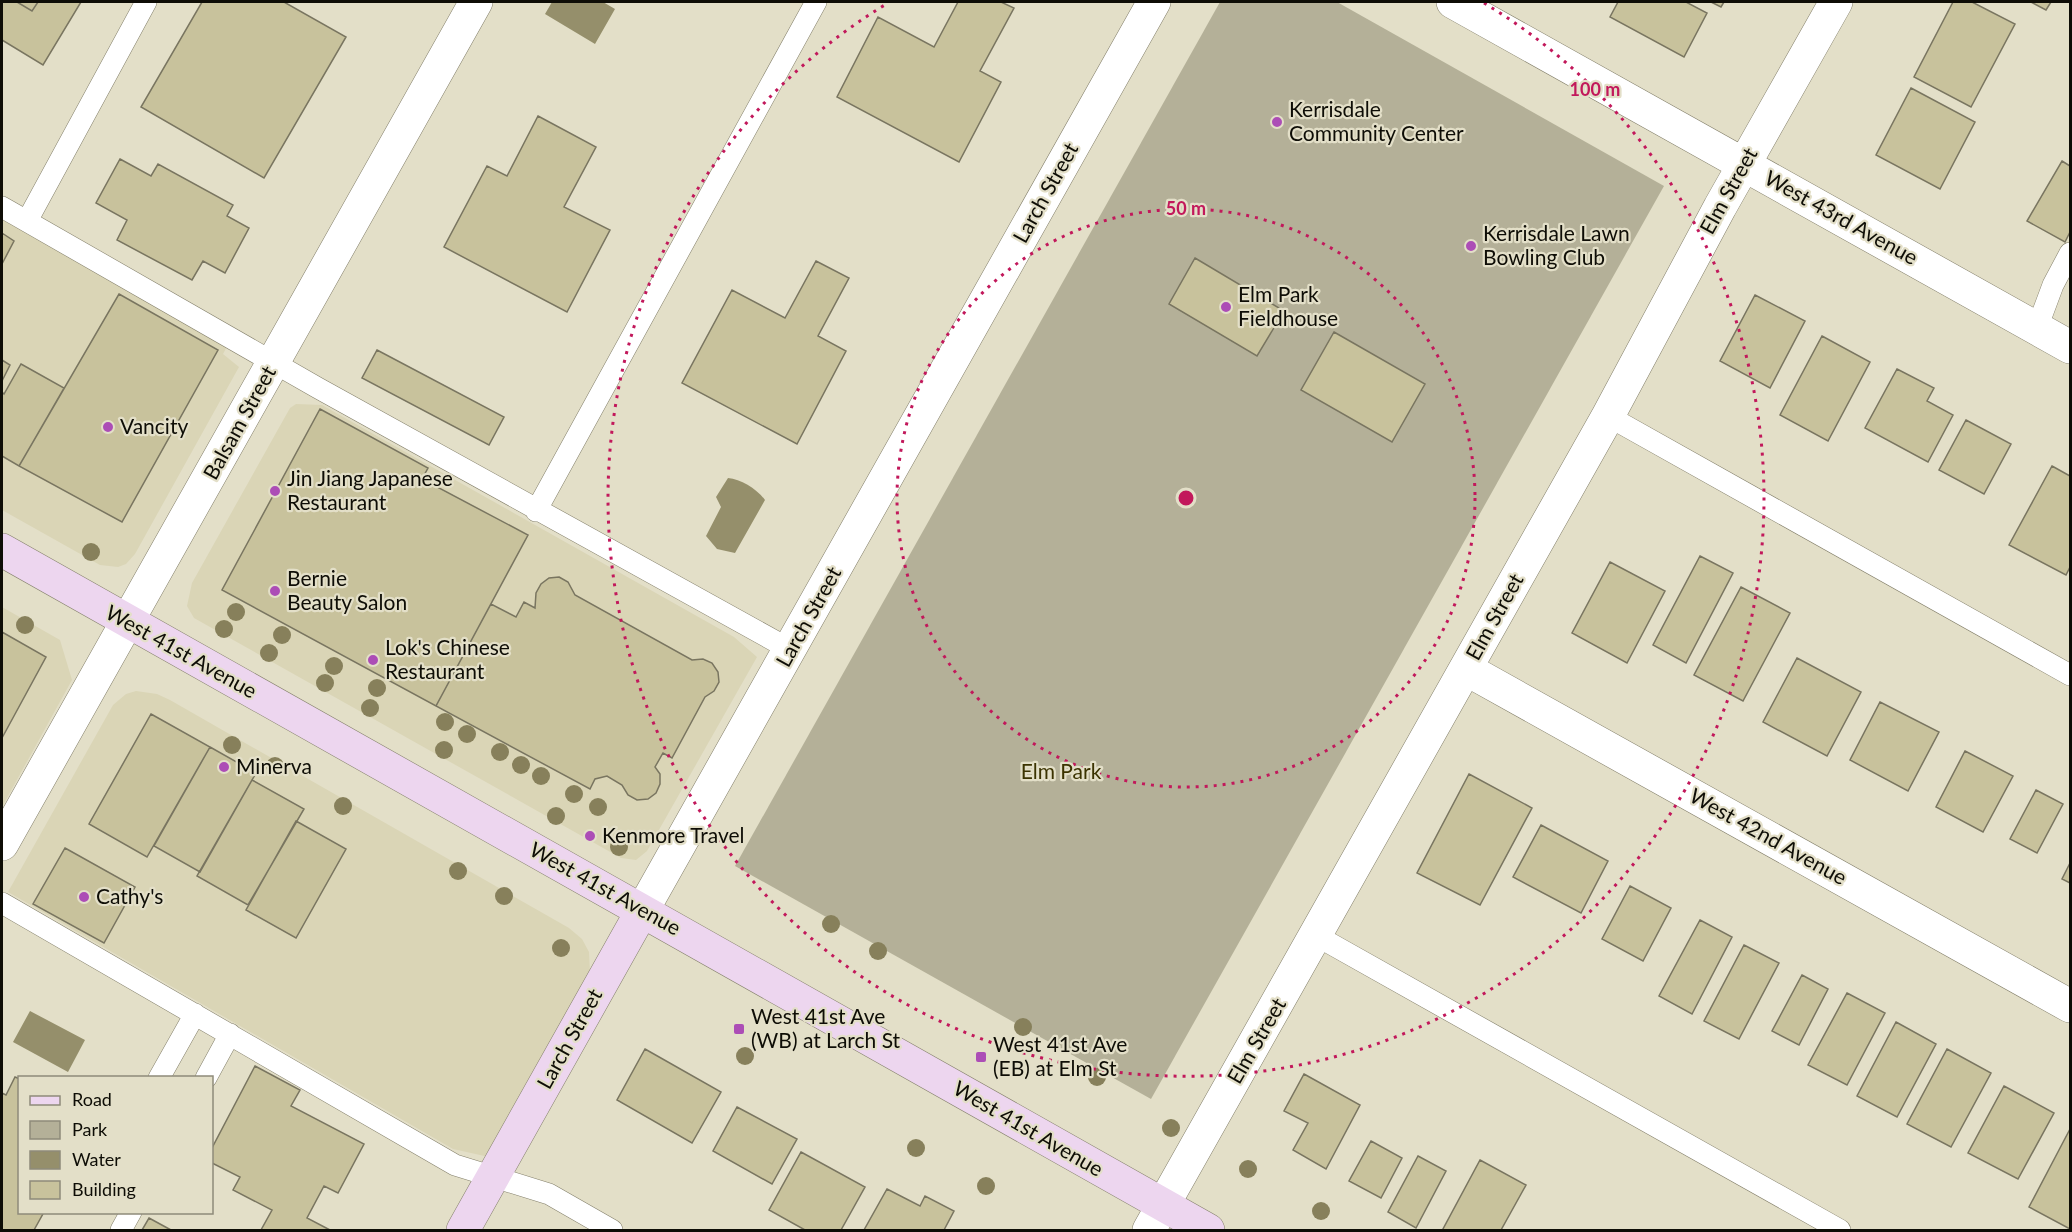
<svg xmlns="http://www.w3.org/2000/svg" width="2072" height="1232" viewBox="0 0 2072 1232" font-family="Lato,sans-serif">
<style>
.built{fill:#dad5b6}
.green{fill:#b4b098}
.water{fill:#958f6b}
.building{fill:#c8c29c;stroke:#797560;stroke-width:1.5}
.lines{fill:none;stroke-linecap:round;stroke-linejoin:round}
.lane-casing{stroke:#837f6a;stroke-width:22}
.street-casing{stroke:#837f6a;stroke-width:34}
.secondary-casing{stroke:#837f6a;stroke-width:34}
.lane{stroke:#fff;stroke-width:21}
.street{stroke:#fff;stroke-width:33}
.secondary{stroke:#edd6ef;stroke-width:33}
.tree{fill:#87805b}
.ring{fill:none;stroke:#c2185b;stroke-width:3;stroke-dasharray:3 6}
.poi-dot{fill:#ac4db6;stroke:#e3dfc8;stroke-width:2}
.labels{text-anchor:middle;stroke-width:4.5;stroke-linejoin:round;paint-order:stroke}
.poi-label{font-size:21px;fill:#0e0d06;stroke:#e3dfc8;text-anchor:start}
.street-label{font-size:21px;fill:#0e0d06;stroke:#e3dfc8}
.park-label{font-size:21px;fill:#3b3301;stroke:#e3dfc8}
.centre{fill:#c2185b;stroke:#e3dfc8;stroke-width:3}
.ring-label{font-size:18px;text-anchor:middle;font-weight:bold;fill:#c2185b;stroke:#e3dfc8;stroke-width:4.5;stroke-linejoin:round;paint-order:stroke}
</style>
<rect width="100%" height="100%" fill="#e3dfc8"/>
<path class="built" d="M2,209l229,130 -8,15 16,13 -104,187 -9,10 -8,3 -18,-2 -98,-55z
M296,404l26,1 412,232 23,20 -110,194 -11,9 -15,-2 -427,-240 -7,-12 5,-23 98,-175z
M2,607l58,33 12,40 -70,127z
M136,691l21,3 13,6 399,228 13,11 7,13 1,21 -101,184 -36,-8 -445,-257 105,-187 13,-11z"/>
<path class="green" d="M1220,2h117l327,184 -513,913 -416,-233z"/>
<path class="water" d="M552,2h51l12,7 -20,35 -50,-30z
M728,478c13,1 29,11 37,22l-30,53 -18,-4 -11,-13 15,-29 -5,-10z
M30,1011l55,29 -17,32 -55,-30z"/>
<path class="building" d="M2,2h15l15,9 6,-9h43l-38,63 -41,-25z
M17,2h21l-6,9z
M202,2h82l62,35 -82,141 -123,-71z
M958,2h43l13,6 -34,63 21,11 -42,80 -122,-65 41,-80 56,30z
M1618,2h68l21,11 -23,44 -74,-40z
M1711,2h13l-3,5z
M1953,2h19l43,22 -44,83 -57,-30z
M2031,2h20l-5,8z
M1911,88l64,34 -35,67 -64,-34z
M538,116l58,31 -32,60 46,23 -43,82 -123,-65 43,-81 20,10z
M120,159l31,17 7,-12 75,41 -6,11 22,12 -24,45 -22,-12 -11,19 -75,-40 10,-20 -31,-17z
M2062,161l8,5v66l-5,10 -38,-21z
M2,233l12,8 -12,23z
M1195,258l89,53 -27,45 -88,-52z
M816,261l33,17 -31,58 28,15 -49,93 -115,-61 50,-93 53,28z
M119,294l99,56 -96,172 -103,-56z
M1755,295l50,26 -35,67 -50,-27z
M1334,332l91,52 -33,58 -91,-52z
M1822,336l48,26 -42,79 -48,-26z
M377,350l127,67 -15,28 -127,-67z
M2,360l8,5 -8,16z
M21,364l43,24 -45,78 -17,-10v-64l2,2z
M1897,369l37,19 -7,13 26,14 -25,47 -63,-34z
M320,409l108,59 -6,11 106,56 -92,171 -214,-116z
M1966,420l45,24 -27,50 -45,-24z
M2052,466l18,10v91l-4,8 -57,-30z
M1700,556l33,17 -47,90 -33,-18z
M1610,562l55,29 -38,72 -55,-30z
M559,577l9,5 7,13 117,65 11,-1 9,4 6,9 1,10 -5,9 -9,6 -33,61 -9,-5 -8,14 5,7v10l-4,9 -8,6 -11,1 -9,-5 -6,-10 -15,-9 -12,3 -5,10 -154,-83 55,-102 25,13 8,-15 11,6 1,-15 5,-9 8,-6z
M1741,587l49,26 -47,88 -49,-26z
M2,632l44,25 -44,81z
M1797,658l64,34 -34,64 -64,-34z
M1880,702l59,30 -31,59 -58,-31z
M151,714l59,33 -63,110 -58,-33z
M210,747l46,26 -56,99 -46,-26z
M1965,751l48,25 -30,56 -47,-25z
M1469,774l63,34 -52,97 -63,-32z
M252,780l52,29 -56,96 -51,-29z
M2036,790l27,14 -26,49 -27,-14z
M296,821l50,28 -50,89 -50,-28z
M1541,825l67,36 -27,52 -68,-36z
M65,848l70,39 -31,56 -71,-39z
M2070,863v20l-8,-4z
M1630,886l41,22 -28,53 -41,-22z
M1700,920l32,17 -40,77 -33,-18z
M1744,945l35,18 -40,76 -35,-18z
M1802,975l26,14 -29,56 -27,-14z
M1847,993l38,20 -38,72 -39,-20z
M1896,1022l40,22 -39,73 -40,-21z
M645,1049l76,43 -29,51 -75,-43z
M1947,1049l44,24 -40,74 -44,-23z
M255,1066l45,24 -9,16 73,38 -26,49 -14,-7 -17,32 23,12h-69l11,-20 -39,-20 7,-13 -28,-14v-15z
M1304,1074l56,31 -34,64 -33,-19 15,-27 -24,-12z
M15,1077l5,2v133h24l-10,18h-32v-137l4,2z
M2004,1086l50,27 -36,66 -50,-26z
M737,1107l60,32 -25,45 -59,-33z
M2070,1129v100l-41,-22z
M1371,1141l31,17 -21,40 -32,-17z
M801,1152l64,35 -24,43h-36l-36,-20z
M1418,1156l28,15 -30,57 -28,-16z
M1480,1160l46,25 -25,45h-56l-2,-1z
M887,1189l33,17 5,-10 29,15 -10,19h-80z
M149,1218l22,12h-29z"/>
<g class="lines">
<defs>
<path id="lane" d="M2,207l316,181 473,262
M27,221l119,-219
M2037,328l16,-43 17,-32
M1608,416l462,259
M536,511l280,-509
M2,903l453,262 94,29 63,36
M1317,936l523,294
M159,1078l36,-64
M206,1078l24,-44
M121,1230l10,-18"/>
<path id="street" d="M1453,2l617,345
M1466,669l604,337
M2,844l474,-842
M642,911l512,-909
M1149,1230l459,-814 112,-209 116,-205"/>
<path id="secondary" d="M2,550l1206,680
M463,1230l179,-319"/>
</defs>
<use href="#lane" class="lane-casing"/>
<use href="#street" class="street-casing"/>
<use href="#secondary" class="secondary-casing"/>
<use href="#lane" class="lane"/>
<use href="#street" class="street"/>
<use href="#secondary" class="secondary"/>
</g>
<g class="tree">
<circle cx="91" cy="552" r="9"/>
<circle cx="236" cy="612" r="9"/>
<circle cx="25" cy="625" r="9"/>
<circle cx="224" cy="629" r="9"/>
<circle cx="282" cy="635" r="9"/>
<circle cx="269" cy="653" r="9"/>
<circle cx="334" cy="666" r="9"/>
<circle cx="325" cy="683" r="9"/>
<circle cx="377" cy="688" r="9"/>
<circle cx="370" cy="708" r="9"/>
<circle cx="445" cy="722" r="9"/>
<circle cx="467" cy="734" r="9"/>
<circle cx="232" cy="745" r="9"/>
<circle cx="444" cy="750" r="9"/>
<circle cx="500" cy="752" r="9"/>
<circle cx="521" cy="765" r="9"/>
<circle cx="275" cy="766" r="9"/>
<circle cx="541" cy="776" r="9"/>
<circle cx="574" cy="794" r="9"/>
<circle cx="343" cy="806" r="9"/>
<circle cx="598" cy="807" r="9"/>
<circle cx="556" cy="816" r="9"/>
<circle cx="619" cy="847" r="9"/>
<circle cx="458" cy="871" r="9"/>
<circle cx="504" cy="896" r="9"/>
<circle cx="831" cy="924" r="9"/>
<circle cx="561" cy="948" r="9"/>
<circle cx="878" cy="951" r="9"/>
<circle cx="1023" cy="1027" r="9"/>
<circle cx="745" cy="1056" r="9"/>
<circle cx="1097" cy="1077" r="9"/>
<circle cx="1171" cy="1128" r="9"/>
<circle cx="916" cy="1148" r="9"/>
<circle cx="1248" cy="1169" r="9"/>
<circle cx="986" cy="1186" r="9"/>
<circle cx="1321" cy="1211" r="9"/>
</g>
<g class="ring">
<circle cx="1186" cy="498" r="289"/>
<path d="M1484 3A578 578 0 1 1 888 3"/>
</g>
<g class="poi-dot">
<circle cx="1277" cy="122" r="6"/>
<circle cx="1471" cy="246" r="6"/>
<circle cx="1226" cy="307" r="6"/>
<circle cx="108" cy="427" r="6"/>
<circle cx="275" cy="491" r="6"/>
<circle cx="275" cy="591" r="6"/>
<circle cx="373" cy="660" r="6"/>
<circle cx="224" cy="767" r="6"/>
<circle cx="590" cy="836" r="6"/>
<circle cx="84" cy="897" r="6"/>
<rect x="733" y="1023" width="12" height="12" rx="3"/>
<rect x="975" y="1051" width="12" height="12" rx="3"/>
</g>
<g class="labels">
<g class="poi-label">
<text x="1289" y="117">Kerrisdale<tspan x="1289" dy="24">Community Center</tspan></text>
<text x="1483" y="241">Kerrisdale Lawn<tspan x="1483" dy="24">Bowling Club</tspan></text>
<text x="1238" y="302">Elm Park<tspan x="1238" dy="24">Fieldhouse</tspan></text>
<text x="120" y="434">Vancity</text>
<text x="287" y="486">Jin Jiang Japanese<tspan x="287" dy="24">Restaurant</tspan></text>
<text x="287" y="586">Bernie<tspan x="287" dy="24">Beauty Salon</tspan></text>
<text x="385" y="655">Lok's Chinese<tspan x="385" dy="24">Restaurant</tspan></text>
<text x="236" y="774">Minerva</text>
<text x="602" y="843">Kenmore Travel</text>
<text x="96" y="904">Cathy's</text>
<text x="751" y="1024">West 41st Ave<tspan x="751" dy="24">(WB) at Larch St</tspan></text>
<text x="993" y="1052">West 41st Ave<tspan x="993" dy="24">(EB) at Elm St</tspan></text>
</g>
<g class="street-label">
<text transform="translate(1729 191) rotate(-61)" y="7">Elm Street</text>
<text transform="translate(1046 193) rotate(-61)" y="7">Larch Street</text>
<text transform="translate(1841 218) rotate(29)" y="7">West 43rd Avenue</text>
<text transform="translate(240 423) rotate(-61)" y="7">Balsam Street</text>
<text transform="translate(809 617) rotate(-61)" y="7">Larch Street</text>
<text transform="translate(1495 617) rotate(-61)" y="7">Elm Street</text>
<text transform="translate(181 652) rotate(29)" y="7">West 41st Avenue</text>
<text transform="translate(1768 837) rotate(29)" y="7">West 42nd Avenue</text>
<text transform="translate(605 889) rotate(29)" y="7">West 41st Avenue</text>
<text transform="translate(570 1039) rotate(-61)" y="7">Larch Street</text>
<text transform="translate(1257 1041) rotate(-60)" y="7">Elm Street</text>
<text transform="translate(1028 1129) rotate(30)" y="7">West 41st Avenue</text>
</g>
<g class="park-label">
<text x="1061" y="779">Elm Park</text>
</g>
</g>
<circle cx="1186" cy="498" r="9" class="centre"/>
<g class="ring-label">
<text x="1595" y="96">100 m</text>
<text x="1186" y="215">50 m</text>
</g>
<rect width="2072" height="1232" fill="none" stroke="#0e0d06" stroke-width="6"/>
<rect x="18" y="1076" width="195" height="138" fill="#e3dfc8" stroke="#8e8b7a" stroke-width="1.5"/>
<rect x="30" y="1096" width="30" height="9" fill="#edd6ef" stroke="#8e8b7a" stroke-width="1.5"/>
<text x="72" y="1106" font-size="18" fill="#0e0d06">Road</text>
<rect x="30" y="1121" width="30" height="18" fill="#b4b098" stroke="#8e8b7a" stroke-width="1.5"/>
<text x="72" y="1136" font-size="18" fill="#0e0d06">Park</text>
<rect x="30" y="1151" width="30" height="18" fill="#958f6b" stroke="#8e8b7a" stroke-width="1.5"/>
<text x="72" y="1166" font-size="18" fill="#0e0d06">Water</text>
<rect x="30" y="1181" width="30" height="18" fill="#c8c29c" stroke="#8e8b7a" stroke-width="1.5"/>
<text x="72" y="1196" font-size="18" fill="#0e0d06">Building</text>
</svg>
